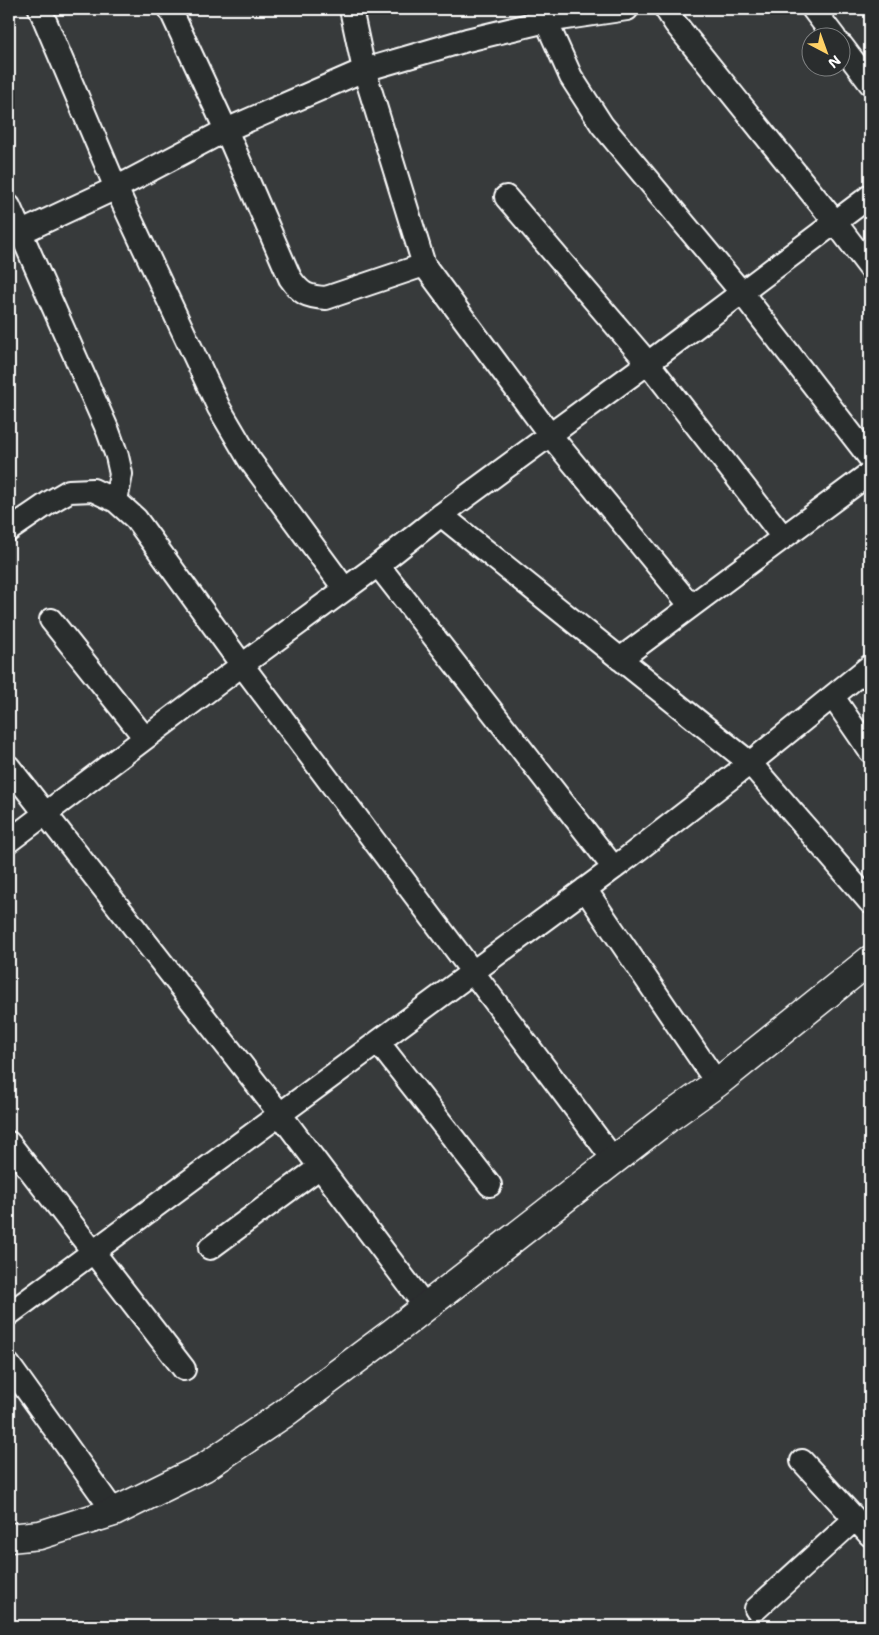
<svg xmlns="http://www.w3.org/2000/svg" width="879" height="1635" viewBox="0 0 879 1635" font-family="'Shantell Sans',sans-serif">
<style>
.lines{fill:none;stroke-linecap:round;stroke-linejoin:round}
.street-casing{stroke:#fff;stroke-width:26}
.secondary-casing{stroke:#fff;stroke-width:31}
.street{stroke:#2a2d2e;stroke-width:22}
.secondary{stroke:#2a2d2e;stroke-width:28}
</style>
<rect width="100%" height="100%" fill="#373a3b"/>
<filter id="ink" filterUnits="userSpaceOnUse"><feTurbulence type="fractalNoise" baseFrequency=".02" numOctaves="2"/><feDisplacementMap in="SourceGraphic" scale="10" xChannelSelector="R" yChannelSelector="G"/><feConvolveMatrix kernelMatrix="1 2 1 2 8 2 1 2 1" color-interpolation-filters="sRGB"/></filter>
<g filter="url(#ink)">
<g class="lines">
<defs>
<path id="street" d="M40,9l76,179 103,220 30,51 95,129
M170,9l56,121 64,148c11,16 17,19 36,20l98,-33
M351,9l13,61 60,195 126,170 141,171
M666,9l9,14 160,199 35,46
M813,9l22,29
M546,21l25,56 31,48 140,168 128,165
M842,46l28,37
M506,197l142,166 135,174
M9,206l99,225 9,25 4,18 -5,27
M9,238l107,-50 110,-58 138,-60 103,-30 79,-19 81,-12
M441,515l309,248 120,139
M9,530l41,-28 19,-11 24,-1 23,11 20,18 106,146 372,495
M378,565l236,303
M51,620l94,118
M620,659l250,-186
M833,697l37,54
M9,767l271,347 145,192
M9,841l233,-176 136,-100 63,-50 207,-152 222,-167
M585,889l132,194
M378,1042l112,143
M9,1143l175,226
M210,1248l110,-81
M9,1314l613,-452 128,-99 120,-97
M9,1365l105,147
M802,1461l68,74
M756,1609l99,-90"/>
<path id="secondary" d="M9,1538l31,-3 74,-23 91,-45 77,-52 110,-82 276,-215 49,-35 153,-123"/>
</defs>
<use href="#street" class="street-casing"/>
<use href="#secondary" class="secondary-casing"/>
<use href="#street" class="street"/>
<use href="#secondary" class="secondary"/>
</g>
</g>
<rect width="879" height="1635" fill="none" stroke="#2a2d2e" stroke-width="30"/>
<rect x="15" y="15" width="849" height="1605" fill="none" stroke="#fff" stroke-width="2" filter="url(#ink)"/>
<g transform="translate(826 52) rotate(139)"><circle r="24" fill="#2a2d2e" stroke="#7f8182"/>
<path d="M0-4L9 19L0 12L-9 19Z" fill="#ffd166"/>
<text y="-8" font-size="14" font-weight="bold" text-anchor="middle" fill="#ffffff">N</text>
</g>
</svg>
